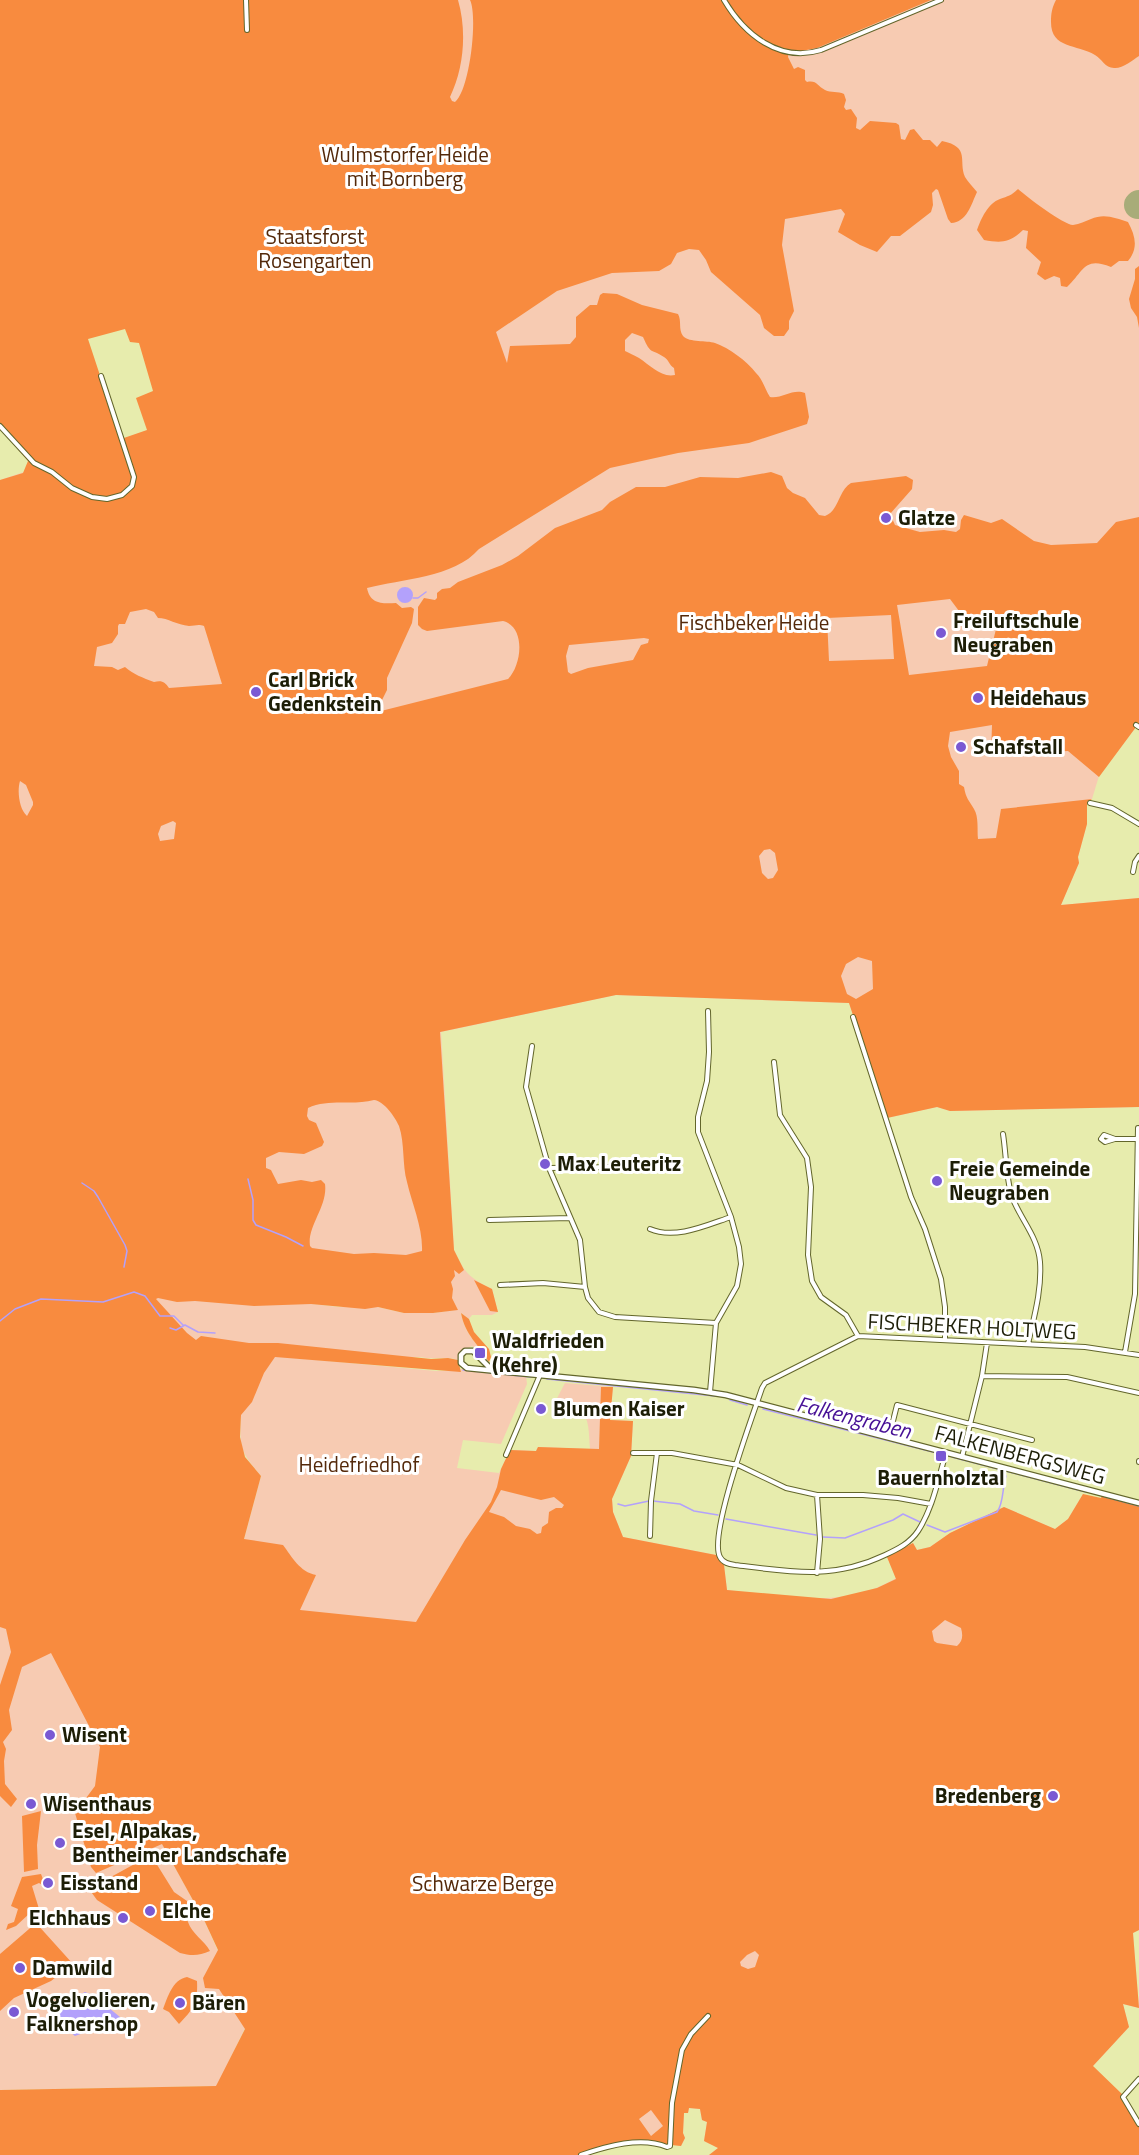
<svg xmlns="http://www.w3.org/2000/svg" width="1139" height="2155" viewBox="0 0 1139 2155" font-family="'Titillium Web',sans-serif">
<style>
.green{fill:#f7cbb2;fill-rule:evenodd}
.forest{fill:#f88b3f;fill-rule:evenodd}
.water{fill:#b3a1fb}
.lines{fill:none;stroke-linecap:round;stroke-linejoin:round}
.stream{stroke:#b3a1fb;stroke-width:1.5}
.runway{stroke:#a8ac79;stroke-width:28}
.minor-casing{stroke:#63662b;stroke-width:6}
.tertiary-casing{stroke:#63662b;stroke-width:7}
.minor{stroke:#fff;stroke-width:4}
.tertiary{stroke:#fff;stroke-width:4.5}
.poi-dot{fill:#7a59d3;stroke:#fff;stroke-width:2}
.labels{text-anchor:middle;stroke-width:6;stroke-linejoin:round;paint-order:stroke}
.park-label{font-size:21px;fill:#54290a;stroke:#fff}
.poi-label{font-size:21px;font-weight:bold;fill:#1d1e06;stroke:#fff;text-anchor:start}
.street-label{font-size:21px;fill:#1d1e06;stroke:#fff}
.water-label{font-size:22px;font-style:italic;fill:#460f95;stroke:#fff}
</style>
<rect width="100%" height="100%" fill="#e7ecad"/>
<path class="green" d="M246,0h893v723l-40,53 -7,23 -5,3v22l-9,33 1,6 -18,42 78,-7v209l-189,4 -13,-4 -50,11 -38,-115 -233,-8 -175,37 13,218c10,22 15,28 38,39l6,23 -6,3h-20l-3,4 -8,-6c4,22 18,32 28,49l-17,-16 -11,6 -3,8c-12,-4 -25,0 -38,-3h-135l151,14h25v-2h3l62,7 1,8 -26,60 -38,-4 -6,28 42,5 11,-23 26,1 2,-4 52,2c-2,-32 0,-41 -36,-45l11,-21 48,4 -3,33 23,1 -2,35 -19,43 1,13 10,25 93,18 8,10 3,25c57,6 117,20 169,-12l-9,-21 26,-14 4,7 13,-3 20,-14 54,-26 51,22 13,-10 15,-25 56,436 -6,3 6,75 -16,-4 6,23 -36,39 -384,89 9,-7 -14,-7 3,-19 -5,-2 -2,-11 -11,-1 -1,5h-4l-1,20 2,5 -4,8 -392,-71 -148,-790 -54,-94 -74,-22 -13,-689 172,-58zM313,1304l141,6 -21,3h-29l-26,-6h-39zM241,1416c-2,32 0,36 20,60l-17,63 -38,-83z
M0,1609l37,6 168,307 44,98 -32,66 -217,4z"/>
<path class="forest" d="M0,0h458c9,31 6,68 -8,97l2,4 3,1c15,-12 23,-86 15,-102h461l-114,48 -16,3 -12,-1 -1,7 6,12 4,-2 7,3v10l2,2c10,-2 10,4 18,8 6,3 13,1 19,4l2,6 -2,7 2,3 5,-1 6,9 -1,10 4,2 10,-9 26,2 3,2 2,14 4,1 5,-10 4,-1 9,11h7l7,7 5,-6c29,6 16,20 23,36 3,5 8,10 12,15 -6,13 -10,30 -26,31l-3,-4 -10,-29 -2,-1 -4,4 1,12 -2,7 -31,24h-9l-14,16 -17,-7 -22,-13 7,-18 -4,-5 -56,10 -3,26 12,66 -5,10v8l-5,7h-10l-10,-8 -4,-13 -49,-43 -5,-12 -7,-10 -10,-1 -12,4 -6,11 -12,7 -47,2 -55,18 -61,41 11,31 3,-17 60,-2 6,-7v-20l14,-12h7l3,-10 3,-2 14,1 25,11 36,9c4,7 0,15 5,22 7,7 23,4 32,7 14,5 32,18 41,30 7,7 9,16 14,24 12,2 23,-9 35,-4l4,24 -2,7 -58,19 -71,10 -68,15 -131,81c-25,29 -78,30 -112,39 3,16 15,16 29,15l6,5 9,-1 3,2 -2,14 -25,55v12l-8,16 2,5 127,-32c14,-14 18,-52 -5,-58l-76,10 -5,-2 -4,-4v-18l6,-9 11,2 2,-2v-5l5,-4 8,-1 8,-6 44,-17 16,-9 37,-28 47,-18 8,-8 26,-15h29l35,-10 38,1 33,-6 11,4 5,12 6,5 12,5 14,17 6,1c14,-5 13,-25 26,-33l55,-7 7,4 -1,9 -22,25 5,11 25,7 24,-2 12,2 4,-3 1,-9 3,-5 27,8 11,-4 32,22 17,4 46,-2 19,-21 23,-5v206l-40,54 -31,-26 -77,4 1,-30 -42,7 -2,14 3,11 8,14v13l5,3c2,12 5,13 10,22 5,8 3,21 4,30l18,-1 5,-29 91,-10 -5,3v22l-9,33 1,6 -18,42 78,-7v209l-189,4 -13,-4 -50,11 -38,-115 -233,-8 -176,37 14,218 10,20 -5,4 -5,-4 1,6 -4,6 2,7 -1,9 6,12 -25,3h-29l-26,-6 -13,2 -54,-5 -57,2 -59,-5 -18,1 -19,-4 -2,1 31,34 9,7 5,-4 48,7h29l153,16 17,-1 10,2 3,12 -186,-15 -11,16 -12,29 -11,13 -1,22 5,20 16,19 -17,63 39,6c9,12 17,27 33,30l-16,35 116,12 49,-82 26,-38 6,-15 4,-18 9,-19 26,1 2,-4 61,2 2,-62h12l-3,33 23,1 -2,35 -19,43 1,13 10,25 93,18 8,10 3,25 104,9 46,-11 19,-9 -9,-22 26,-14 4,7 13,-3 20,-14 54,-26 51,22 13,-10 15,-25 18,4 1,-3 37,9v426l-6,3 6,75 -16,-4 6,23 -36,39 29,28 17,27v34h-430l9,-7 -14,-7 3,-19 -5,-2 -2,-11 -11,-1 -1,5h-4l-1,20 2,5 -4,8 -10,-1 -2,2c-28,-10 -60,-1 -88,8h-581v-65l216,-4 29,-57 -26,-40 -14,-1 -2,-10 15,-28 -13,-28 -43,-78 -66,29 -5,-6 -16,-54 20,-27 5,-39 -49,-94 -29,14 -13,43 3,20 -9,12 3,7 -2,12 1,23 12,15 -6,8 -11,-11v-111l11,-33 -5,-23 -6,-2v-1147l23,-7 5,-12 -19,-22v-4l-9,-12zM125,329l5,13 9,1 14,48 -17,7 11,32 -26,9 -33,-100zM632,333l11,4c8,18 7,11 21,20 5,3 5,8 10,11l1,7c-14,3 -25,-10 -36,-17 -5,-3 -10,-5 -14,-7v-11zM950,599l21,28 25,2 -9,37 -78,9 -12,-70zM146,609l8,3 4,6c10,0 19,7 31,8 6,0 9,-2 15,0l18,58 -53,4c-4,-6 -7,-8 -15,-6 -11,-4 -21,-8 -29,-15l-7,3 -6,-3 -18,-1 3,-19 15,-4 6,-9v-8l1,-2h6l5,-12zM891,615l3,44 -65,2 -2,-43zM644,638l5,1 -1,4 -7,2 -8,15 -45,8 -17,6 -3,-2 -2,-16 3,-11zM20,781l6,4 7,17v3l-6,11c-8,-7 -10,-25 -7,-35zM173,821l3,2 -2,16 -14,2 -2,-7 3,-8zM770,849l5,4 3,17 -5,8 -5,1 -6,-6 -3,-17 5,-6zM858,957l14,4 1,28 -17,10 -9,-5 -6,-18 5,-12zM374,1100c10,1 21,17 25,26 6,18 3,38 8,56 5,22 16,46 15,69l-16,4 -32,-2 -20,1 -42,-6 -2,-2c-3,-20 18,-40 15,-62l-4,-4 -9,2 -11,-2 -23,4 -7,-14 -5,-2v-10l13,-6 25,2 18,-8 2,-4 -8,-19 -7,-3 -2,-4 1,-8c21,-10 45,-2 66,-8zM501,1490l40,10 13,-3 10,8 -2,3h-6l-7,4 -1,11 -6,4 -1,6 -4,1 -7,-5 -14,-3 -12,-9 -15,-5zM945,1620l16,8c2,7 2,13 -4,18l-20,-3 -3,-2 -2,-10zM755,1951l4,4 -4,12 -7,2 -7,-3 -1,-4 7,-7zM651,2110l12,16 -12,10 -12,-17z
M1056,0h83v56c-6,4 -17,13 -25,12 -9,0 -12,-9 -19,-13 -18,-11 -44,-6 -44,-33 0,-9 1,-14 5,-22z
M1018,189c9,8 46,36 55,36 7,-1 12,-4 18,-6 13,-6 25,-1 37,3 7,13 11,26 0,39h-9l-8,6c-27,-11 -27,4 -44,20l-6,-1 -1,-8 -6,-2 -9,4 -8,-6 4,-12 -15,-14 2,-17 -5,-1c-13,13 -22,13 -39,10l-7,-10c4,-11 11,-27 23,-31 8,-3 11,-3 18,-10z
M1139,266v62l-2,-11 -6,-9 -2,-9 6,-20v-10z
M474,1280l18,9 6,23 -8,-1z
M461,1313l8,6 5,13 15,17 2,8 -2,5c-10,-17 -24,-27 -28,-49z
M41,1811l-4,34 1,24 -14,3 -2,-56z
M151,1855l23,37 13,9c0,7 -1,15 1,21 4,12 16,18 22,29 -11,5 -19,5 -30,2l-83,-53 -8,-11z
M41,1874l5,13 -7,-4 -7,3 7,23 -6,6 -3,-2 -14,13 -10,4 2,-6 6,-2 4,-13 -7,-3 11,-29z
M36,1923l37,41 -22,17 -37,17 -14,13v-57z
M187,1977l10,4c1,21 -3,28 -18,43l-10,-12 -6,-3c5,-12 9,-29 24,-32z"/>
<path class="water" d="M397 595a8 8 0 1 1 16 0a8 8 0 1 1-16 0Z
M85,1992l8,3 27,22v6l-14,2 -31,11 -19,-15c6,-20 12,-20 29,-29z"/>
<g class="lines">
<path class="stream" d="M413,598h5l8,-6
M248,1179l5,21v20l3,5 30,12 17,9
M82,1183l12,8 4,6 27,48 2,6 -3,16
M0,1321l15,-12 26,-10 62,3 31,-10 11,4 15,20h14l9,9
M170,1328l6,2 9,-5 13,7 17,1
M463,1370l68,7
M547,1379l168,17
M730,1400l17,5
M763,1409l174,44
M952,1457l134,35
M1102,1496l37,10
M653,1501l27,3 14,7 24,4
M618,1504l7,2 24,-5
M726,1519l90,16
M927,1525l18,7 52,-20c7,-9 5,-24 9,-36
M823,1537l22,1 48,-18 10,-6 17,8"/>
<path class="runway" d="M1138,205l1,-1"/>
<defs>
<path id="minor" d="M246,0l1,30
M724,0c20,34 55,63 97,50l120,-50
M0,426l34,37 18,9 20,16 20,9 15,2 15,-4 10,-9 2,-9 -33,-101
M1136,725l3,2
M1090,803l22,5 27,16
M1133,872l2,-10 4,-6
M708,1011l1,41 -2,29 -9,36v15l33,85 8,30 2,17 -4,22 -21,37 -6,69
M853,1017l58,180 14,32 16,50 4,28v33
M532,1046l-6,41 23,81 31,72 5,47 3,11 11,14 16,5 101,6
M774,1062l6,53 27,43 4,29 -3,68 4,26 9,16 25,18 12,21
M1003,1134c3,19 3,41 8,60 8,24 27,42 29,68 2,28 -6,55 -12,82
M1115,1139l-11,-4 -3,4 4,3 10,-3h22
M549,1168l67,-1
M489,1220l81,-2
M650,1229c25,11 57,-4 81,-12
M500,1285l43,-2 42,4
M1125,1352l10,-58 3,-166
M982,1376l85,1 72,16
M889,1437l8,-32 135,35
M633,1453h39l66,12 48,23 31,7h46l35,3 33,6
M946,1453c-8,26 -13,55 -28,78 -8,12 -20,18 -33,24 -52,25 -94,17 -150,10 -6,-1 -12,-2 -15,-8 -12,-22 33,-142 42,-169l3,-5 93,-47 227,11 54,8
M506,1455l34,-80
M962,1457l20,-81 5,-33
M1139,1461v1
M650,1536l1,-35 6,-48
M817,1573l3,-34 -3,-44
M1139,2079l-16,18 16,27
M581,2155c26,-9 60,-19 86,-8l3,-1 2,-43 10,-53 9,-16 17,-18"/>
<path id="tertiary" d="M492,1370l-19,-19h-8l-4,4v8l6,5 227,22 32,5 413,108"/>
</defs>
<use href="#minor" class="minor-casing"/>
<use href="#tertiary" class="tertiary-casing"/>
<use href="#minor" class="minor"/>
<use href="#tertiary" class="tertiary"/>
</g>
<g class="poi-dot">
<circle cx="886" cy="518" r="6"/>
<circle cx="941" cy="633" r="6"/>
<circle cx="256" cy="692" r="6"/>
<circle cx="978" cy="698" r="6"/>
<circle cx="961" cy="747" r="6"/>
<circle cx="545" cy="1164" r="6"/>
<circle cx="937" cy="1181" r="6"/>
<rect x="474" y="1347" width="12" height="12" rx="3"/>
<circle cx="541" cy="1409" r="6"/>
<rect x="935" y="1450" width="12" height="12" rx="3"/>
<circle cx="50" cy="1735" r="6"/>
<circle cx="1053" cy="1796" r="6"/>
<circle cx="31" cy="1804" r="6"/>
<circle cx="60" cy="1843" r="6"/>
<circle cx="48" cy="1883" r="6"/>
<circle cx="150" cy="1911" r="6"/>
<circle cx="123" cy="1918" r="6"/>
<circle cx="20" cy="1968" r="6"/>
<circle cx="180" cy="2003" r="6"/>
<circle cx="14" cy="2012" r="6"/>
</g>
<g class="labels">
<g class="park-label">
<text x="405" y="162">Wulmstorfer Heide<tspan x="405" dy="24">mit Bornberg</tspan></text>
<text x="315" y="244">Staatsforst<tspan x="315" dy="24">Rosengarten</tspan></text>
<text x="754" y="630">Fischbeker Heide</text>
<text x="359" y="1472">Heidefriedhof</text>
<text x="483" y="1891">Schwarze Berge</text>
</g>
<g class="poi-label">
<text x="898" y="525">Glatze</text>
<text x="953" y="628">Freiluftschule<tspan x="953" dy="24">Neugraben</tspan></text>
<text x="268" y="687">Carl Brick<tspan x="268" dy="24">Gedenkstein</tspan></text>
<text x="990" y="705">Heidehaus</text>
<text x="973" y="754">Schafstall</text>
<text x="557" y="1171">Max Leuteritz</text>
<text x="949" y="1176">Freie Gemeinde<tspan x="949" dy="24">Neugraben</tspan></text>
<text x="492" y="1348">Waldfrieden<tspan x="492" dy="24">(Kehre)</tspan></text>
<text x="553" y="1416">Blumen Kaiser</text>
<text x="941" y="1485" text-anchor="middle">Bauernholztal</text>
<text x="62" y="1742">Wisent</text>
<text x="1041" y="1803" text-anchor="end">Bredenberg</text>
<text x="43" y="1811">Wisenthaus</text>
<text x="72" y="1838">Esel, Alpakas,<tspan x="72" dy="24">Bentheimer Landschafe</tspan></text>
<text x="60" y="1890">Eisstand</text>
<text x="162" y="1918">Elche</text>
<text x="111" y="1925" text-anchor="end">Elchhaus</text>
<text x="32" y="1975">Damwild</text>
<text x="26" y="2007">Vogelvolieren,<tspan x="26" dy="24">Falknershop</tspan></text>
<text x="192" y="2010">Bären</text>
</g>
<g class="street-label">
<text transform="translate(972 1327) rotate(3)" y="7">FISCHBEKER HOLTWEG</text>
<text transform="translate(1020 1455) rotate(15)" y="7">FALKENBERGSWEG</text>
</g>
<g class="water-label">
<text transform="translate(854 1417) rotate(14)" y="8">Falkengraben</text>
</g>
</g>
</svg>
